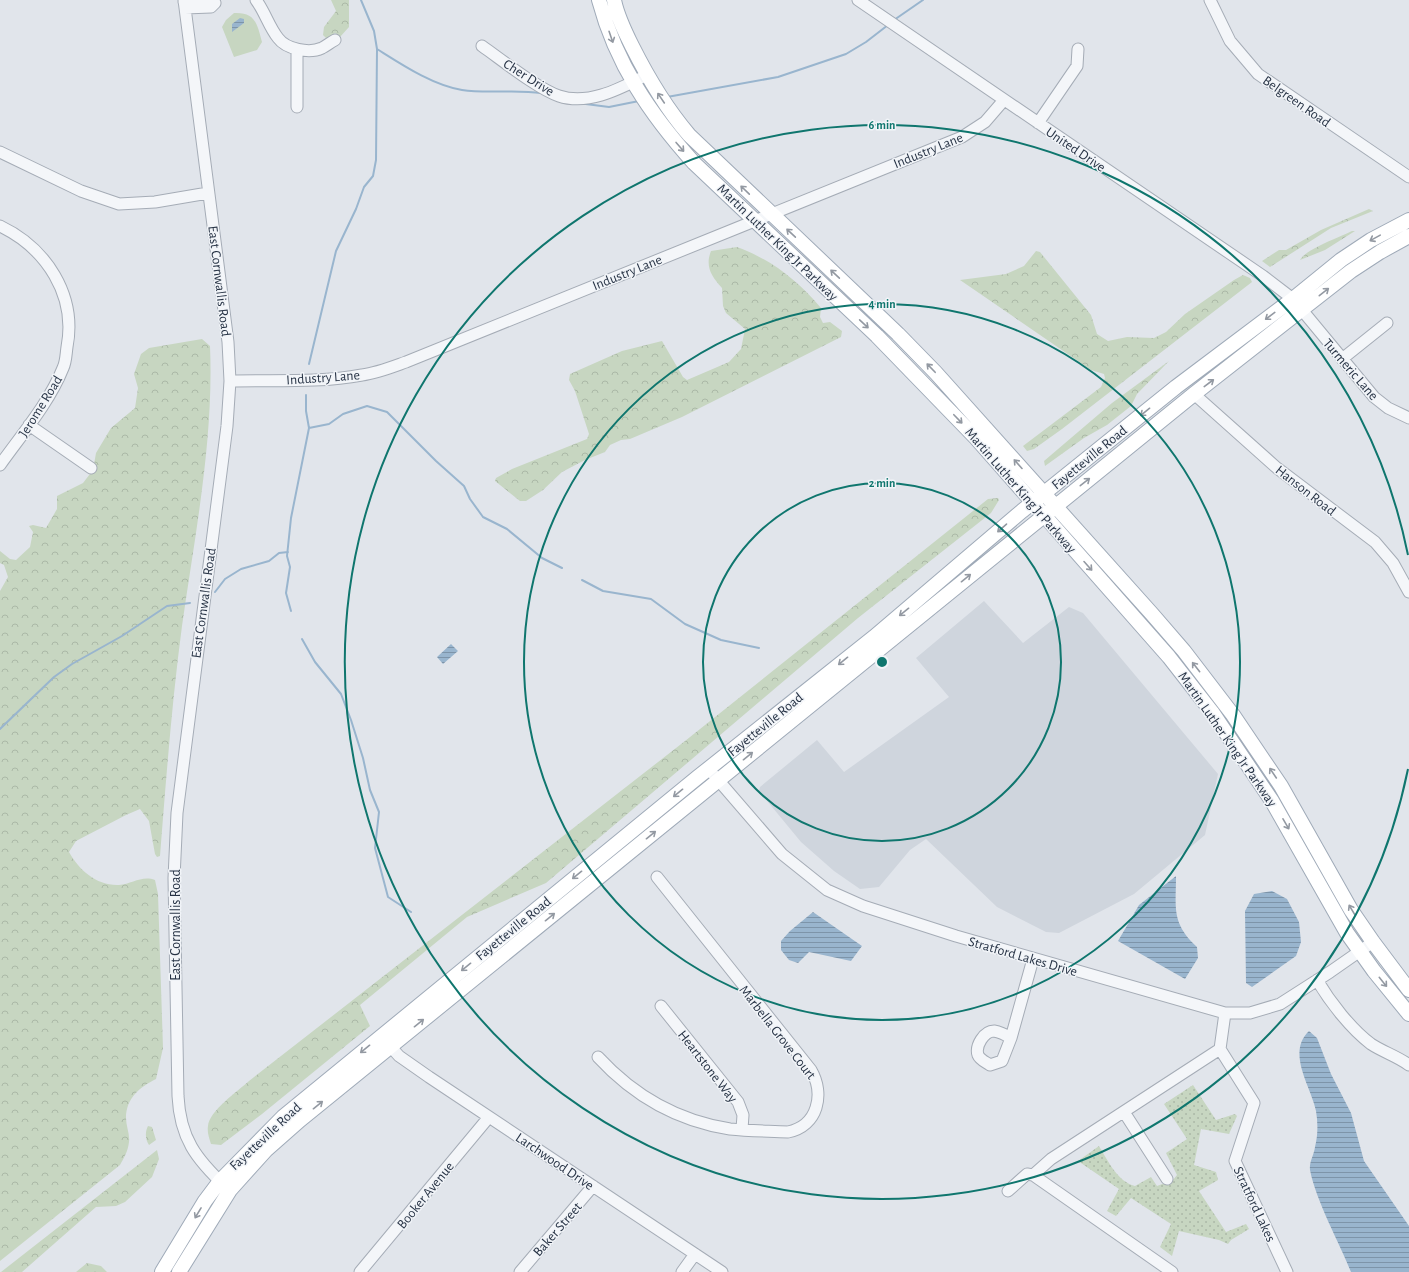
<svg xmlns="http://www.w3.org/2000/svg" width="1409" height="1272" viewBox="0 0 1409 1272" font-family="'Alegreya Sans',sans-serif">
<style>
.built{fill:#cfd5dd}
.grass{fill:url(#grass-dots)}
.forest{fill:url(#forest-crowns)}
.pitch{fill:#c7d6c1}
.water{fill:url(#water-rules)}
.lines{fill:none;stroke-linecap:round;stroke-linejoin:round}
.stream{stroke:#99b5ce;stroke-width:2}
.minor-casing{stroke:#a5acb6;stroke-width:13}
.major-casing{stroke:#9faab8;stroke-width:16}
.minor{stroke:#f4f6f9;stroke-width:11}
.major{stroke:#fff;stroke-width:14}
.oneway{stroke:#9399a2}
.ring{fill:none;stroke:#0f766e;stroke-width:2}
.labels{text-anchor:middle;stroke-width:3;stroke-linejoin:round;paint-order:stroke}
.street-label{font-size:14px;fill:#273345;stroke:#f1f4f8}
.centre{fill:#0f766e;stroke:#f1f4f8;stroke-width:2}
.ring-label{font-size:12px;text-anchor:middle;font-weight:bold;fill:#0f766e;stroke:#f1f4f8;stroke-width:3;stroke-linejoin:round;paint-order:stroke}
</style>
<defs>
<pattern id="grass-dots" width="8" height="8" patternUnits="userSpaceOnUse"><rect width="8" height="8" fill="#c7d6c1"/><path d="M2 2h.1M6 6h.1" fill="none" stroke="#abb8a7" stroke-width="1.8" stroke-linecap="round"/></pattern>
<pattern id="forest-crowns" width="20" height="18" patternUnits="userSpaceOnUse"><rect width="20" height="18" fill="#c7d6c1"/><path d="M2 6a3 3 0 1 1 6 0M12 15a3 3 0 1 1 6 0" fill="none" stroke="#abb8a7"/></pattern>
<pattern id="water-rules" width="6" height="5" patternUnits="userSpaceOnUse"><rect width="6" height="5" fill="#99b5ce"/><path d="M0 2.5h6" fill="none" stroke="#7d94a9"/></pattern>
</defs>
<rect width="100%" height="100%" fill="#e1e5eb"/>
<path class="built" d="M984,601l39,42 46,-36 14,6 135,161 -13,61 -71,59 -75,39 -13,-1 -49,-25 -71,-68 -16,11 -31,37 -19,2 -26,-18 -33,-29 -42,-51 1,-4 57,-47 27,32 105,-75 -33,-39z"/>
<path class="grass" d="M1193,1085l23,35 19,-6 2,2 -8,18 -28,-5 -7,36 22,7 2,8 -19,11 27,41 20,-8 3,5 -18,11 -3,4 -9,-4 -40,-9 -7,25 -12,-9 11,-23 -40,-26 -15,18 -9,-5 12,-22 -41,-28 21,-15c9,15 19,36 36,40l16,-9 6,9 16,-6 4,-5 -11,-22 21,-14 -23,-35z"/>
<path class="forest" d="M331,0h18v27l-9,10 -5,-4 -8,6 -4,-4 1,-8 12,-16z
M1369,209l4,2 -42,17 -61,39 -8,-6 17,-11h7l35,-20z
M1352,231h3l-30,19 -25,10c6,-11 40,-23 52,-29z
M737,247c35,13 60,33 84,61l-1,9 3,6 7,-1 12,9 -1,6 -159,80 -52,22 -9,1 -11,5 -5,7 -20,8 -23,12 -19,18 -17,11h-6l-25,-20 1,-3 16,-9 75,-30 2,-5 -14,-43 -6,-11 1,-6 52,-23 40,-10 21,36 4,3 42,-18 12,-13 4,-20 -19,-16 -3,-7 -1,-18c-11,-12 -17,-22 -11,-37z
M1036,251l4,1 51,63 6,19 11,7 19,-4 27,1 12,-6 19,-18 49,-34 9,-5 7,3 2,4 -190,147 -28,20 -7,2 -4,-5 78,-59 4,-9 -1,-4 -13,-4 -131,-90 46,-6 18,-8z
M202,339l8,7c4,94 -15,188 -28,280 -10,75 -16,154 -22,230l-3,1 -2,-3 -6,-33 -9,-12 -14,6 -50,26 -7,11c10,18 28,34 50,33 13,-1 23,-10 36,-5l3,14 5,154 -7,31c-16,8 -30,19 -30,39 0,8 4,16 3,24 -1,9 -5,16 -9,23l-120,96v-670l8,-14 -4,-12 -4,-2v-12l10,8 6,1 14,-13 3,-15 -4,-6 4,-1 13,3 11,-19v-13l26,-13 10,-13 3,-17 15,-25 24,-20 3,-20 -4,-14 7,-20 8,-6z
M1169,361l-32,33 -6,12 -24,19 -23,13 -39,28 -1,-5 68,-58z
M998,498l1,2 -8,13 -133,105 -312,265 -79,34 -107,88 10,21 -108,88 -41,31 -10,-1c-2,-6 -4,-12 -3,-18 1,-15 30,-35 41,-45l436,-340 303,-242z
M148,1126l4,1 4,13 -7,5c-4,-6 -4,-13 -1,-19z
M157,1150l2,9 -7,18 -27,25 -9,4 -20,1 -74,65h-21z
M87,1263l14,3 6,6h-31z"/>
<path class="pitch" d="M234,13c21,-1 23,10 28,29l-5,8 -23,7 -12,-30 4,-7z"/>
<path class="water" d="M240,18l4,1v4l-12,9v-8z
M451,644l7,7 -15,13 -6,-7z
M1176,876c0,32 -5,47 21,71l1,11 -13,21 -67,-38 21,-36z
M1272,891l15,8 12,23 2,20 -5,14 -44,31 -6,-4 -1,-72 9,-17z
M813,912l49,34 -11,15 -42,-9 -11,11 -9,-3 -8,-10v-9l9,-10z
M1309,1031l8,7 14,36 20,39 13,48 45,65v46h-58c-12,-30 -35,-71 -41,-102 -1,-8 4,-15 5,-23 3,-12 3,-24 1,-36 -5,-25 -30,-58 -7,-80z"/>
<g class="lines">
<path class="stream" d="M894,20l29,-20
M377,49c24,15 55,36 85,41 26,4 53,-1 79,3
M667,97l111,-20 68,-23 20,-12 22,-17
M578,103l31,4 30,-6
M309,364l27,-113 20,-42 8,-22 9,-11 3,-16 1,-111 -3,-18 -13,-31
M309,428l20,-4 14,-10 24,-8 20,6 49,49 28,25 6,13 13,18 24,12 35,29 20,10
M582,580l21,11 48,8 34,25 36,16 38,8
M215,592l10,-13 16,-10 28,-8 10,-8 9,-1
M291,611l-5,-18 4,-26 -3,-11 4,-38 18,-90 -3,-17v-16
M302,639l13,23 26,32 10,26 12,38 7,32 9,22 -4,36 13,49 23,15
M0,729l54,-52 18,-13 50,-28 45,-30 23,-3"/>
<defs>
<path id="minor" d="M184,0l44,342 2,39 -3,45 -50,387 -3,65 4,218c2,42 18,63 48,91
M256,0c9,12 13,27 22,38 8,11 31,16 44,10 4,-2 9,-6 13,-8
M858,0l405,276 30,23
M1210,0l20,41 28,33 151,103
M184,2l26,-1 5,2 -4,4 -26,1
M482,46c20,14 56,43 77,50 30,10 62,-8 88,-21
M297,49v58
M1038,123l39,-57 1,-17
M0,152l81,39 38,13 36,-2 53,-9
M0,226c46,22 77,69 67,121 -1,7 -1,15 -4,21 -14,35 -41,66 -63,97
M1302,310l72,87 14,11 21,10
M1342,359l45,-36
M230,381c44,-1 89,2 132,-6 15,-2 30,-8 44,-13l556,-225 23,-15 19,-22
M1194,394l83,74 98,74 18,21 16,29
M29,425l62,43
M713,774l69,80 45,36 36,16 93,30 269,77h25l30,-9 50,-32 43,-30
M1317,980c13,22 34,49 54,64 12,8 26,12 38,21
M661,1006l77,96 5,13 -1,14
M1225,1013l-5,36 34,54 -19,58 52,111
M1011,1038c-5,-3 -11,-6 -17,-7 -10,0 -19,15 -16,24 2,5 8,7 12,10l12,-4 9,-23 22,-79
M390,1046l9,10 30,21 293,195
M598,1057c35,38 80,64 132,72 19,2 39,2 58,3 30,-6 37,-38 23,-62l-154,-193
M1124,1112l43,67
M1008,1191l19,-17 6,1
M360,1272l129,-155
M520,1272l73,-86
M682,1272l13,-18
M1172,1272l-139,-97 18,-16 169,-110"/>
<path id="major" d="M599,0c17,64 51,114 95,163l183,173 99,102 193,219 43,55 60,89 75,132 27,38 35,43
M614,0c3,16 11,32 18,46 16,32 34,62 57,89l209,199 38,39 216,241 32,37 49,64 48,71 70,124 22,32 36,48
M162,1272l43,-71 15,-20 63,-64 415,-340 176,-140 148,-126 154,-124 117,-88 48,-39 30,-20 38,-20
M179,1272l51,-82 36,-40 34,-30 894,-726 157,-123 29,-19 29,-16"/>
</defs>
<use href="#minor" class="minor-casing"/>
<use href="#major" class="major-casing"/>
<use href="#minor" class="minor"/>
<use href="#major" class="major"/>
</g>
<defs><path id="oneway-shaft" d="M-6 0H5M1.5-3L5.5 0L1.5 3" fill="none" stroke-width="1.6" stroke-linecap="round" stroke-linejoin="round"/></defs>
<g class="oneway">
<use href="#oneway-shaft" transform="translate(611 37) rotate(71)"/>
<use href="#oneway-shaft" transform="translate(661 98) rotate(-124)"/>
<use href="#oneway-shaft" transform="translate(680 147) rotate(49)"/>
<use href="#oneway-shaft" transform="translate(745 190) rotate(-136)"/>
<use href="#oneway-shaft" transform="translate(791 233) rotate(-137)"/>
<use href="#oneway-shaft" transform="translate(1375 238) rotate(151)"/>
<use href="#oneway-shaft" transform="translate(835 274) rotate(-137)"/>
<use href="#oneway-shaft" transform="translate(1324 292) rotate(-38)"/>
<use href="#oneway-shaft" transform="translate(1270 316) rotate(143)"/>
<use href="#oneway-shaft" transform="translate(864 324) rotate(43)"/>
<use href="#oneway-shaft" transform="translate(931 368) rotate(-134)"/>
<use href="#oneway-shaft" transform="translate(1209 383) rotate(-37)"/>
<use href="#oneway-shaft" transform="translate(1145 412) rotate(141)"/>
<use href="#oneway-shaft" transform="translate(958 419) rotate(46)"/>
<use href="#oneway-shaft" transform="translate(1018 464) rotate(-132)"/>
<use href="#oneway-shaft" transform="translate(1085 482) rotate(-38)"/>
<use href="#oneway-shaft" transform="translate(1002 528) rotate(139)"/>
<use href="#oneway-shaft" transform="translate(1088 566) rotate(48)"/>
<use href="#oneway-shaft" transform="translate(966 578) rotate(-39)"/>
<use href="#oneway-shaft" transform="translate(904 612) rotate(141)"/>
<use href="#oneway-shaft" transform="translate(843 661) rotate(141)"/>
<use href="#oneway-shaft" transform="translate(1196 667) rotate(-128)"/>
<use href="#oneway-shaft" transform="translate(748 756) rotate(-39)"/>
<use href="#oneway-shaft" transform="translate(1273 773) rotate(-124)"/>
<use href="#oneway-shaft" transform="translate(678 793) rotate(141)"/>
<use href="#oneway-shaft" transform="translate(1286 824) rotate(60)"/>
<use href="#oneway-shaft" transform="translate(651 835) rotate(-39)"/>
<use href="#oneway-shaft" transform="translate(577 875) rotate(141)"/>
<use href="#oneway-shaft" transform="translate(1352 910) rotate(-121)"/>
<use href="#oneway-shaft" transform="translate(550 917) rotate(-39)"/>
<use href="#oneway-shaft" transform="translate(466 967) rotate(141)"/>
<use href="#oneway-shaft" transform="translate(1383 982) rotate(51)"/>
<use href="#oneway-shaft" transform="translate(419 1023) rotate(-39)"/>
<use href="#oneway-shaft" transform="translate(365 1049) rotate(141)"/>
<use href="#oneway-shaft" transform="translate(318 1105) rotate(-39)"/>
<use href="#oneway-shaft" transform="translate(198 1213) rotate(121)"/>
</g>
<g class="ring">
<circle cx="882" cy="662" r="179"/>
<circle cx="882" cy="662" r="358"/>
<path d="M1408 769A537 537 0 1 1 1408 555"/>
</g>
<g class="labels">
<g class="street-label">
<text transform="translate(529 77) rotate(32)" y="5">Cher Drive</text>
<text transform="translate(1297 101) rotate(35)" y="5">Belgreen Road</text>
<text transform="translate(1076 149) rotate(34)" y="5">United Drive</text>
<text transform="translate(928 150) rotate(-22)" y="5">Industry Lane</text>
<text transform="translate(778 242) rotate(44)" y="5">Martin Luther King Jr Parkway</text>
<text transform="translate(627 272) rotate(-22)" y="5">Industry Lane</text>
<text transform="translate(220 281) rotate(83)" y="5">East Cornwallis Road</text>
<text transform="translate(1351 369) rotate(49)" y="5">Turmeric Lane</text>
<text transform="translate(323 377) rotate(-4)" y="5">Industry Lane</text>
<text transform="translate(40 406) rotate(-58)" y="5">Jerome Road</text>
<text transform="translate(1089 457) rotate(-39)" y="5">Fayetteville Road</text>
<text transform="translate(1021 490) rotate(49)" y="5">Martin Luther King Jr Parkway</text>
<text transform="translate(1306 490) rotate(38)" y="5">Hanson Road</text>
<text transform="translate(203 603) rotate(-82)" y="5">East Cornwallis Road</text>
<text transform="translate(765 724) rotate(-39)" y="5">Fayetteville Road</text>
<text transform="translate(1228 739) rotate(55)" y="5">Martin Luther King Jr Parkway</text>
<text transform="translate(175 925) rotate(-90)" y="5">East Cornwallis Road</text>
<text transform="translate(513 928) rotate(-39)" y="5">Fayetteville Road</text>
<text transform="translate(1023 956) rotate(16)" y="5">Stratford Lakes Drive</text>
<text transform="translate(778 1032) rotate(52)" y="5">Marbella Grove Court</text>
<text transform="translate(708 1066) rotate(52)" y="5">Heartstone Way</text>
<text transform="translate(265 1136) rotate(-43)" y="5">Fayetteville Road</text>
<text transform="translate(555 1161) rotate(34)" y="5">Larchwood Drive</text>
<text transform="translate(425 1195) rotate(-51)" y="5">Booker Avenue</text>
<text transform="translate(1255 1204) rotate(65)" y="5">Stratford Lakes</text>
<text transform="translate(557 1229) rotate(-49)" y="5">Baker Street</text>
</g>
</g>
<circle cx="882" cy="662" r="6" class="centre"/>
<g class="ring-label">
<text x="882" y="129">6 min</text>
<text x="882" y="308">4 min</text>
<text x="882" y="487">2 min</text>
</g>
</svg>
